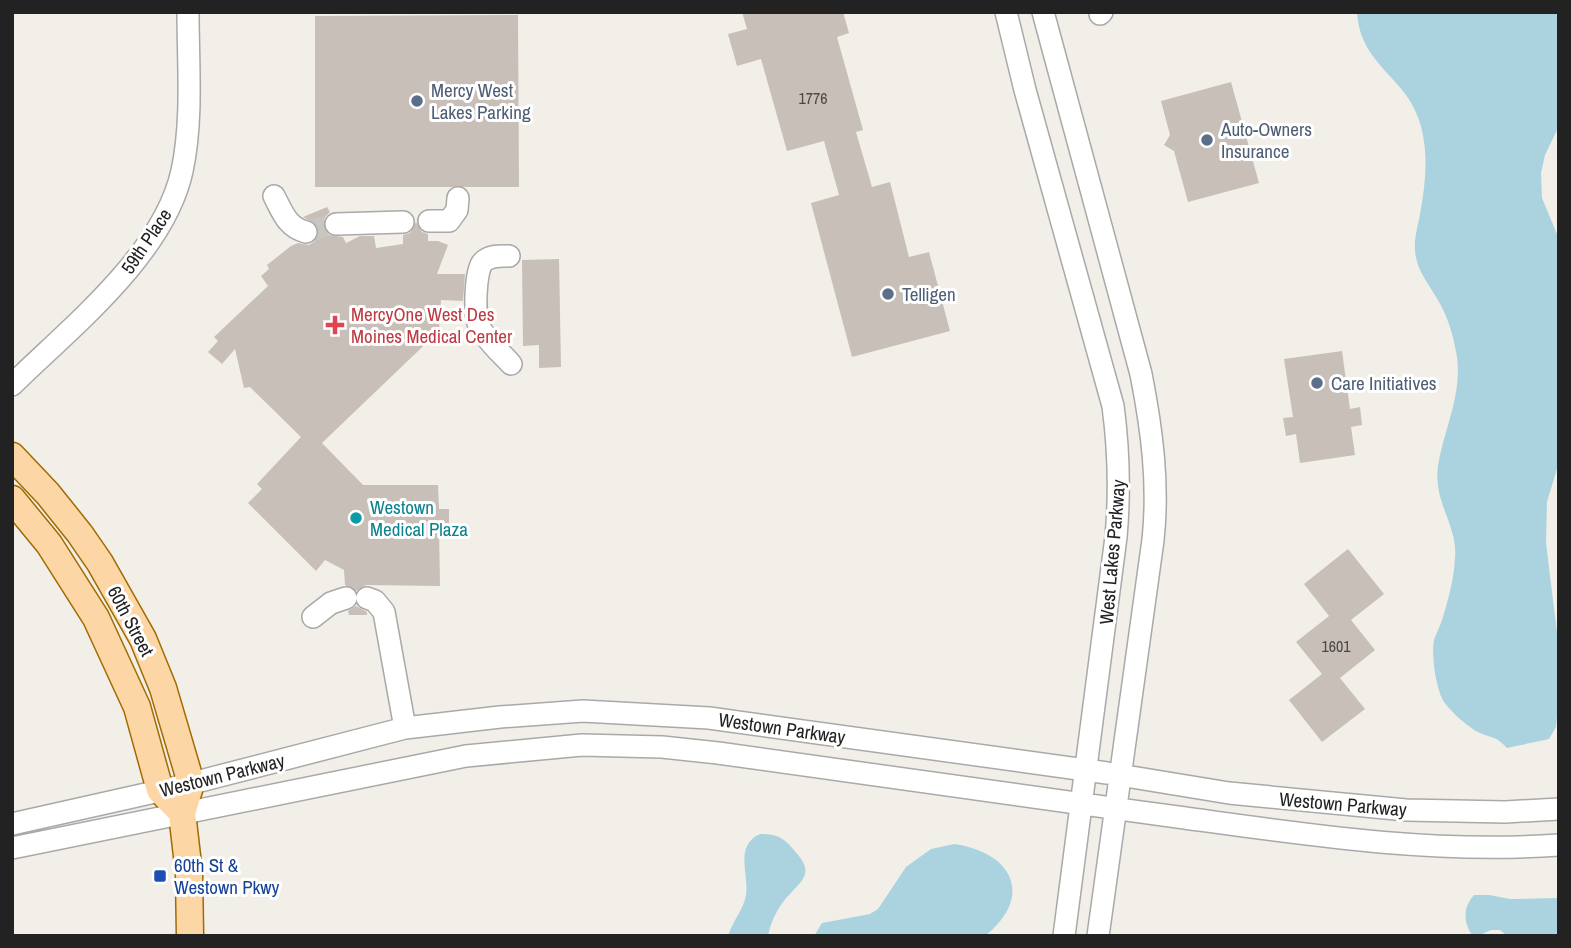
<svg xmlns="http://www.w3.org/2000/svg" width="1571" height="948" viewBox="0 0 1571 948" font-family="'Archivo Narrow',sans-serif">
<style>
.water{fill:#aad3df}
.building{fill:#c7bfb8}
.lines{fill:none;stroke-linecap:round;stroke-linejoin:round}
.minor-tunnel{stroke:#c8c6c1;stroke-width:21;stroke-dasharray:21 10;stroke-linecap:butt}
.minor-casing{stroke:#a9a9a9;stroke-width:24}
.major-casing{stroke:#a06b00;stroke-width:29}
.minor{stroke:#fff;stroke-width:21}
.major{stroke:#fcd6a4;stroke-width:26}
.service-dot{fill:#5c6f8a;stroke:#fff;stroke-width:2.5}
.health-dot{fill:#e0444e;stroke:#fff;stroke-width:2.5}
.culture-dot{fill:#0f9aa8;stroke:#fff;stroke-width:2.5}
.transit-dot{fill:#1a4fb4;stroke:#fff;stroke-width:2.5}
.labels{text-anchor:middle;stroke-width:6;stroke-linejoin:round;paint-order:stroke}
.number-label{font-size:16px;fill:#4b4948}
.service-label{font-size:19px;fill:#4e5e75;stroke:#fff;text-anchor:start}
.street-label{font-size:19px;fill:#222;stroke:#fff}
.health-label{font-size:19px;fill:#be3a42;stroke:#fff;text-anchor:start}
.culture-label{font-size:19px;fill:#0d838f;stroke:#fff;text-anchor:start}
.transit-label{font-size:19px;fill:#164399;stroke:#fff;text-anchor:start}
</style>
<rect width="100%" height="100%" fill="#f2efe9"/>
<path class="water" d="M1357,12h202v114l-14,29 -4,18 1,25 17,41v223l-12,40 -1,41 13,106v47l-3,31 -7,12 -42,9c-11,-12 -13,-9 -27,-15 -11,-5 -29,-21 -36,-31 -8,-13 -13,-47 -10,-62 2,-7 6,-13 8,-20 6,-19 12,-41 13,-62 3,-33 -22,-55 -17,-92 6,-37 24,-70 19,-109 -3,-18 -8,-38 -18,-55 -9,-17 -23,-31 -24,-52 -1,-13 3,-24 5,-36 6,-32 9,-64 -1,-94 -14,-44 -59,-55 -62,-108z
M760,834c16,0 23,3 33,15 21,23 13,28 -6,48 -10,12 -16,24 -19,39h-40c4,-14 16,-27 18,-41 3,-22 -12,-49 14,-61z
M954,844c58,8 81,52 31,92h-171l8,-13 48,-9 8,-5 28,-42 25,-18z
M1474,895h15l21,4 49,-1v38h-52l-7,-6h-9l-13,6 -6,-1c-9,-13 -9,-28 2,-40z"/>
<path class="building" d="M742,12h101l6,21 -12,4 26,93 -7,2 16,55 18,-5 19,75 20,-5 21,79 -98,26 -41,-154 28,-8 -15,-54 -37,10 -26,-92 -24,7 -9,-32 19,-5z
M518,15l1,172h-204v-171z
M1231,82l28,101 -71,19 -14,-51 -10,-6 6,-10 -9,-34z
M327,207l3,5 -5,5 -2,8 6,10 14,2 3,6 14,-7h14l2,12 27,-4v-9l7,-2 6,-11 6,10 6,2v7h10l10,4 -11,29h28l-2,27 -22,-1 -2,31 -117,112 41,42h75l1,24h10v19h-10l1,58 -74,-1 -10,6 -11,-6 -1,-15 -19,-10 -9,11 -68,-68 14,-14 -5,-5 44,-47 -51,-50 -6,1 -9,-39 -13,15 -14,-12 10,-11 -4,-4 54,-51 -7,-10 8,-7 -2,-4 24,-19 7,-3 11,2 6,-4 4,-5 -3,-12 -13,-7z
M559,259l2,108 -22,1v-23l-16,1 -1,-86z
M1342,351l8,58 10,-2 2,18 -11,2 4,28 -55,8 -4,-29 -10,2 -3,-18 10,-1 -9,-58z
M1348,549l36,45 -33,26 24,30 -35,28 25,31 -43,33 -33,-42 33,-26 -26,-32 33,-26 -25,-32z
M356,606l11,6v3h-18l-1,-4z"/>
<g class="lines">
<path class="minor-tunnel" d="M306,232l30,-8"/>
<defs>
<path id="minor" d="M1006,12l19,78 88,316c6,45 7,86 3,131l-52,399
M1043,12l98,362c11,56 18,110 12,166l-55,396
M1100,14l2,-2
M274,196c9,17 13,31 32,36
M429,221h20l8,-11 1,-12
M336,224l67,-2
M509,256c-9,0 -19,-1 -26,6 -8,8 -9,53 -4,64 7,14 21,26 32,38
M12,385c59,-58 152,-131 170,-214 11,-51 6,-107 6,-159
M367,598l8,3 9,11 21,116
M313,617l18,-14 15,-5
M12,824l165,-37 228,-59 95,-11 83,-6 126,7 398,55 122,20 177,17 99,2 54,-3
M12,848l454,-92 116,-11 80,2 56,6c155,22 311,44 467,65 124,17 248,36 374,27"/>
<path id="major" d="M12,456l36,38 32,40 20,29 43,76 20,49 28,95 -9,30 7,60 1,63
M12,499l37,45 47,74 41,89 23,83 22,23"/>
</defs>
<use href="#minor" class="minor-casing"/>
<use href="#major" class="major-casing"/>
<use href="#minor" class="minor"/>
<use href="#major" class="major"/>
</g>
<g class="service-dot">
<circle cx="417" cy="101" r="7"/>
<circle cx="1207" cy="140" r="7"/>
<circle cx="888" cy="294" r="7"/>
<circle cx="1317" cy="383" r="7"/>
</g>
<path class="health-dot" d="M331.5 314.5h7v7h7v7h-7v7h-7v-7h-7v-7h7z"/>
<circle class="culture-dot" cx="356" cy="518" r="7"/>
<rect class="transit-dot" x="153" y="869" width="14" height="14" rx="3.5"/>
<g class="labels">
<g class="number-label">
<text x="813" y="104">1776</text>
<text x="1336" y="652">1601</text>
</g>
<g class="service-label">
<text x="431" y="97">Mercy West<tspan x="431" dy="22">Lakes Parking</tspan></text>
<text x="1221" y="136">Auto-Owners<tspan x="1221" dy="22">Insurance</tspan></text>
<text x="902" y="301">Telligen</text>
<text x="1331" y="390">Care Initiatives</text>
</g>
<g class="street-label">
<text transform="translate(146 241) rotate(-56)" y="7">59th Place</text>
<text transform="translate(1112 552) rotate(-85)" y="7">West Lakes Parkway</text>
<text transform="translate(131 621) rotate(62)" y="7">60th Street</text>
<text transform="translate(782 728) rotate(8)" y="7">Westown Parkway</text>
<text transform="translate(222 775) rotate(-14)" y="7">Westown Parkway</text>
<text transform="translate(1343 804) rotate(5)" y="7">Westown Parkway</text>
</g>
<g class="health-label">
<text x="351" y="321">MercyOne West Des<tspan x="351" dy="22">Moines Medical Center</tspan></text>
</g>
<g class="culture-label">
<text x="370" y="514">Westown<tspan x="370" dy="22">Medical Plaza</tspan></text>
</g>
<g class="transit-label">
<text x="174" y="872">60th St &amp;<tspan x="174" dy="22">Westown Pkwy</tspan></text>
</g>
</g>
<rect width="1571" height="948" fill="none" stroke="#222222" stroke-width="28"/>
</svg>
